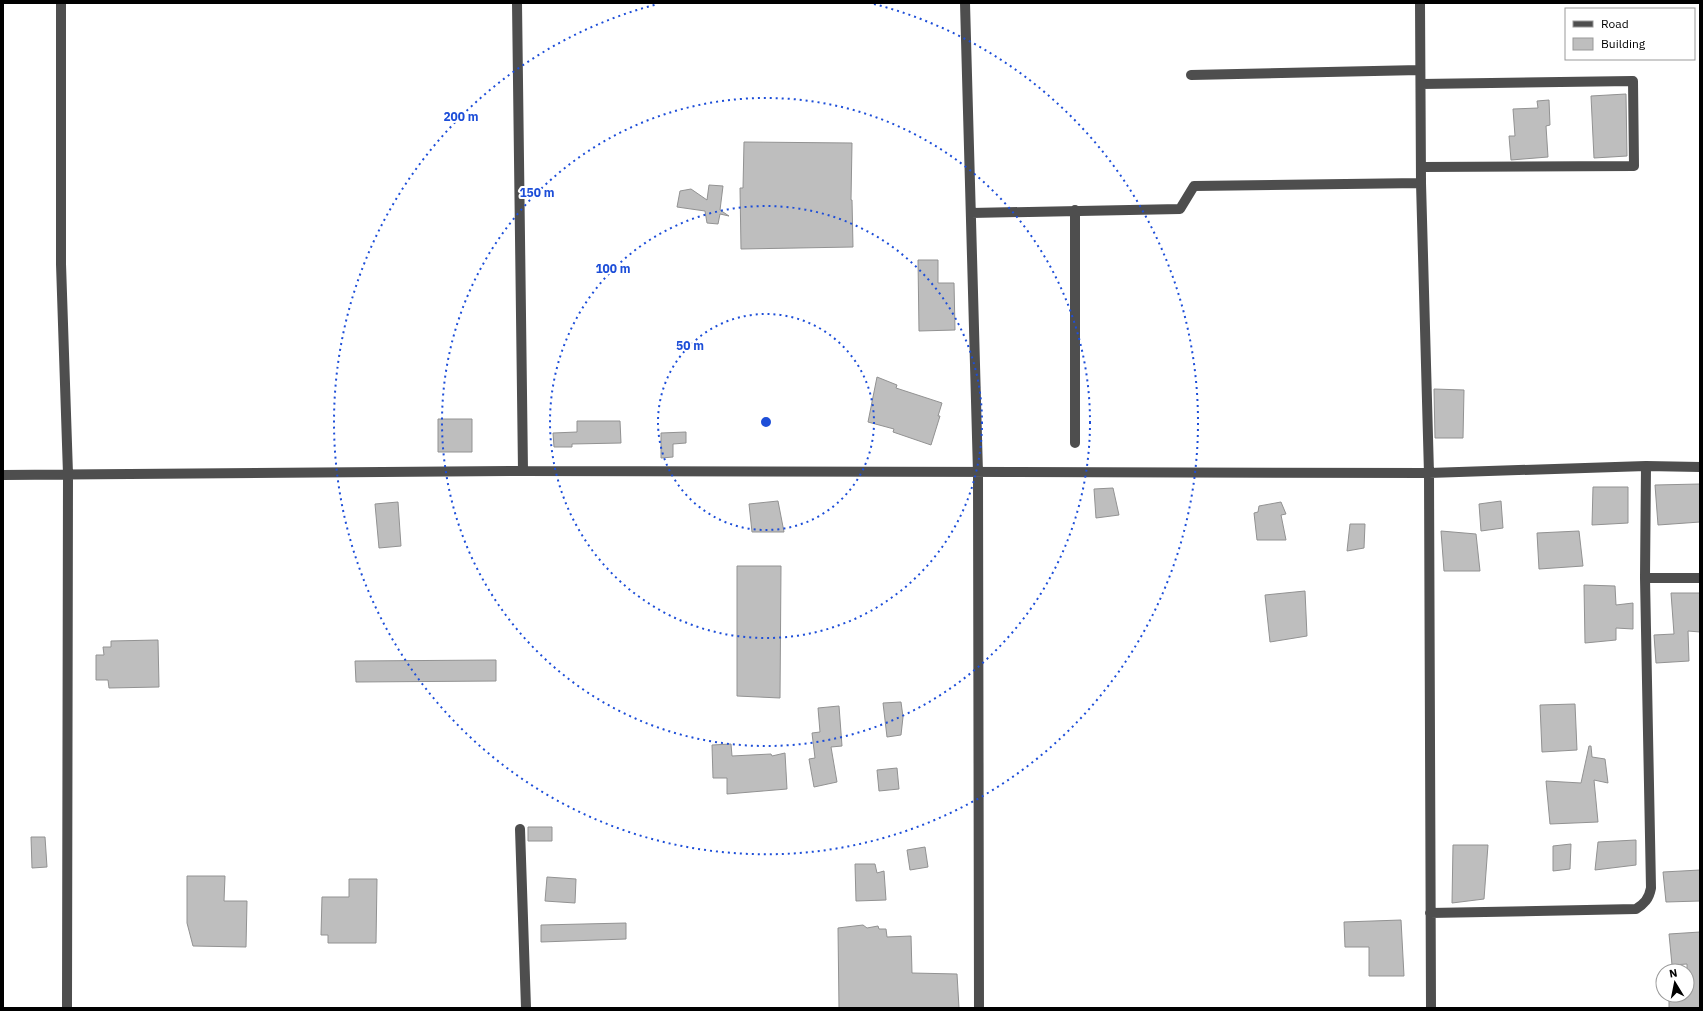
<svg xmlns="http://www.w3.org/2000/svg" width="1703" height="1011" viewBox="0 0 1703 1011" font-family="'IBM Plex Sans',sans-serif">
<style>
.building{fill:#bebebe;stroke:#929292}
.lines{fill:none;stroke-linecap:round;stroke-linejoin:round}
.minor{stroke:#4e4e4e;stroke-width:10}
.ring{fill:none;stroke:#1d4ed8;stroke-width:2;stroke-dasharray:2 4}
.centre{fill:#1d4ed8;stroke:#fff;stroke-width:2}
.ring-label{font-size:12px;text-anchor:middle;font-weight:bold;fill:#1d4ed8;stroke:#fff;stroke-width:4;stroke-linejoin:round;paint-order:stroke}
</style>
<rect width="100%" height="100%" fill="#fff"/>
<path class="building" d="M1626,94l1,62 -33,2 -3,-62z
M1549,100l1,25 -4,1 2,31 -37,3 -2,-24h6l-2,-27 25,-1 -1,-7z
M744,142l108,1 -1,57h1l1,47 -112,2 -1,-61h3z
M709,185l14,1 -3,24 9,6 -9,-2 -2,10 -11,-1 -2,-12 -28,-4 3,-16 11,-2 16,11z
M918,260h20v23h16l1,47 -36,1z
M877,377l20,8 -1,3 46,15 -4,13h2l-9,29 -38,-13 1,-3 -26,-7z
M1434,389l30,1 -1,48h-28z
M438,419h34v33h-34z
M577,421h43l1,22 -49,1v3h-18l-1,-14 24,-1z
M686,432v11l-13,1v13l-12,1v-25z
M1700,484v38l-42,3 -3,-40z
M1593,487h35v36l-36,2z
M1113,488l6,27 -23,3 -2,-29z
M778,501l6,31h-32l-3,-28z
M1501,501l2,27 -22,3 -2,-27z
M398,502l3,44 -22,2 -4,-44z
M1281,502l5,12 -5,1 5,25h-29l-3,-27 4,-1 1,-6z
M1350,524h15l-1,24 -17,3z
M1441,531l35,3 4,37h-36z
M1579,531l4,35 -44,3 -2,-36z
M737,566h44l-1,132 -43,-2z
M1584,585l31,1 1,19 17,-2v26l-17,-1v12l-31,3z
M1305,591l2,45 -37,6 -5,-47z
M1671,593h29v39l-12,-1 1,30 -33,2 -2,-28 20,-1z
M158,640l1,47 -50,1 -1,-8h-12v-25h8l-1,-8h8v-6z
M496,660v21l-140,1 -1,-21z
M901,702l2,15 -2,18 -14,2 -4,-34z
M1575,704l2,46 -35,2 -2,-47z
M839,706l3,40 -11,1 6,35 -23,5 -5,-28 6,-1 -3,-25 8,-1 -2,-24z
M731,744l1,12 39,-2 1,2 13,-3 2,36 -60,5v-16h-14l-1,-33z
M1589,746h2l1,11 13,2 3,24 -14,-3 4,42 -48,2 -4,-43 35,2z
M897,768l2,21 -20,2 -2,-21z
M528,827h24v14h-24z
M31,837h14l2,30 -15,1z
M1636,840v25l-41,5 3,-28z
M1571,844l-1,25 -17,2v-25z
M1453,845h35l-4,54 -32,4z
M925,847l3,20 -18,3 -3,-20z
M855,864h20l2,9 7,-2 2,29 -30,1z
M1700,870v31l-34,1 -3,-30z
M187,876h38l-1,25h23l-1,46 -53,-1 -6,-23z
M547,877l29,2 -1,24 -30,-2z
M349,879h28l-1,64h-48v-8h-7l1,-38h27z
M1401,920l3,56h-35v-29h-24l-1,-25z
M626,923v16l-85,3v-17z
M863,925l4,3 11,-2 1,3h7l1,8 24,-1 1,37 45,1 2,34h-120l-1,-80z
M1700,932v76h-31v-13h18v-31l-15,1 -3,-31z"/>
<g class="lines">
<path class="minor" d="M61,3v261l7,210 -1,534
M517,3l6,468
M965,3l13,470 1,535
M1420,3l1,180 8,290 2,535
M1191,75l229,-5
M1421,84l212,-3 1,85 -212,1
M1075,210v233
M971,213l209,-4 14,-23 227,-3
M3,475l520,-4 906,2 217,-7 54,1
M1645,578h55
M520,829l6,179
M1430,913l206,-4c8,-5 13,-10 15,-21l-6,-310 1,-112"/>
</g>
<g class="ring">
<circle cx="766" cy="422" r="108"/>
<circle cx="766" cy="422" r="216"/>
<circle cx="766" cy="422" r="324"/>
<path d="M874 4A432 432 0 1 1 658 4"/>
</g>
<circle cx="766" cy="422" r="6" class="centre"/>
<g class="ring-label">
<text x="461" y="121">200 m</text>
<text x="537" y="197">150 m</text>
<text x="613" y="273">100 m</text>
<text x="690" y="350">50 m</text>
</g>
<rect width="1703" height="1011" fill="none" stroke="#000000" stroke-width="8"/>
<rect x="1565" y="8" width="130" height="52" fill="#ffffff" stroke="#999999"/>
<rect x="1573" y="21" width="20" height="6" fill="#4e4e4e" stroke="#999999"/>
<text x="1601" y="28" font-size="12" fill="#000000">Road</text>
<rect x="1573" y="38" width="20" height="12" fill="#bebebe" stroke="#999999"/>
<text x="1601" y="48" font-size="12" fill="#000000">Building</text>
<g transform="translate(1675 983) rotate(350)"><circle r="19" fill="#ffffff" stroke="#999999"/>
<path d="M0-3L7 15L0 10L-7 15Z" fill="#000000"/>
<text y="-6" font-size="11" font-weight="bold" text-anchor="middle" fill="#000000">N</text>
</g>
</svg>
